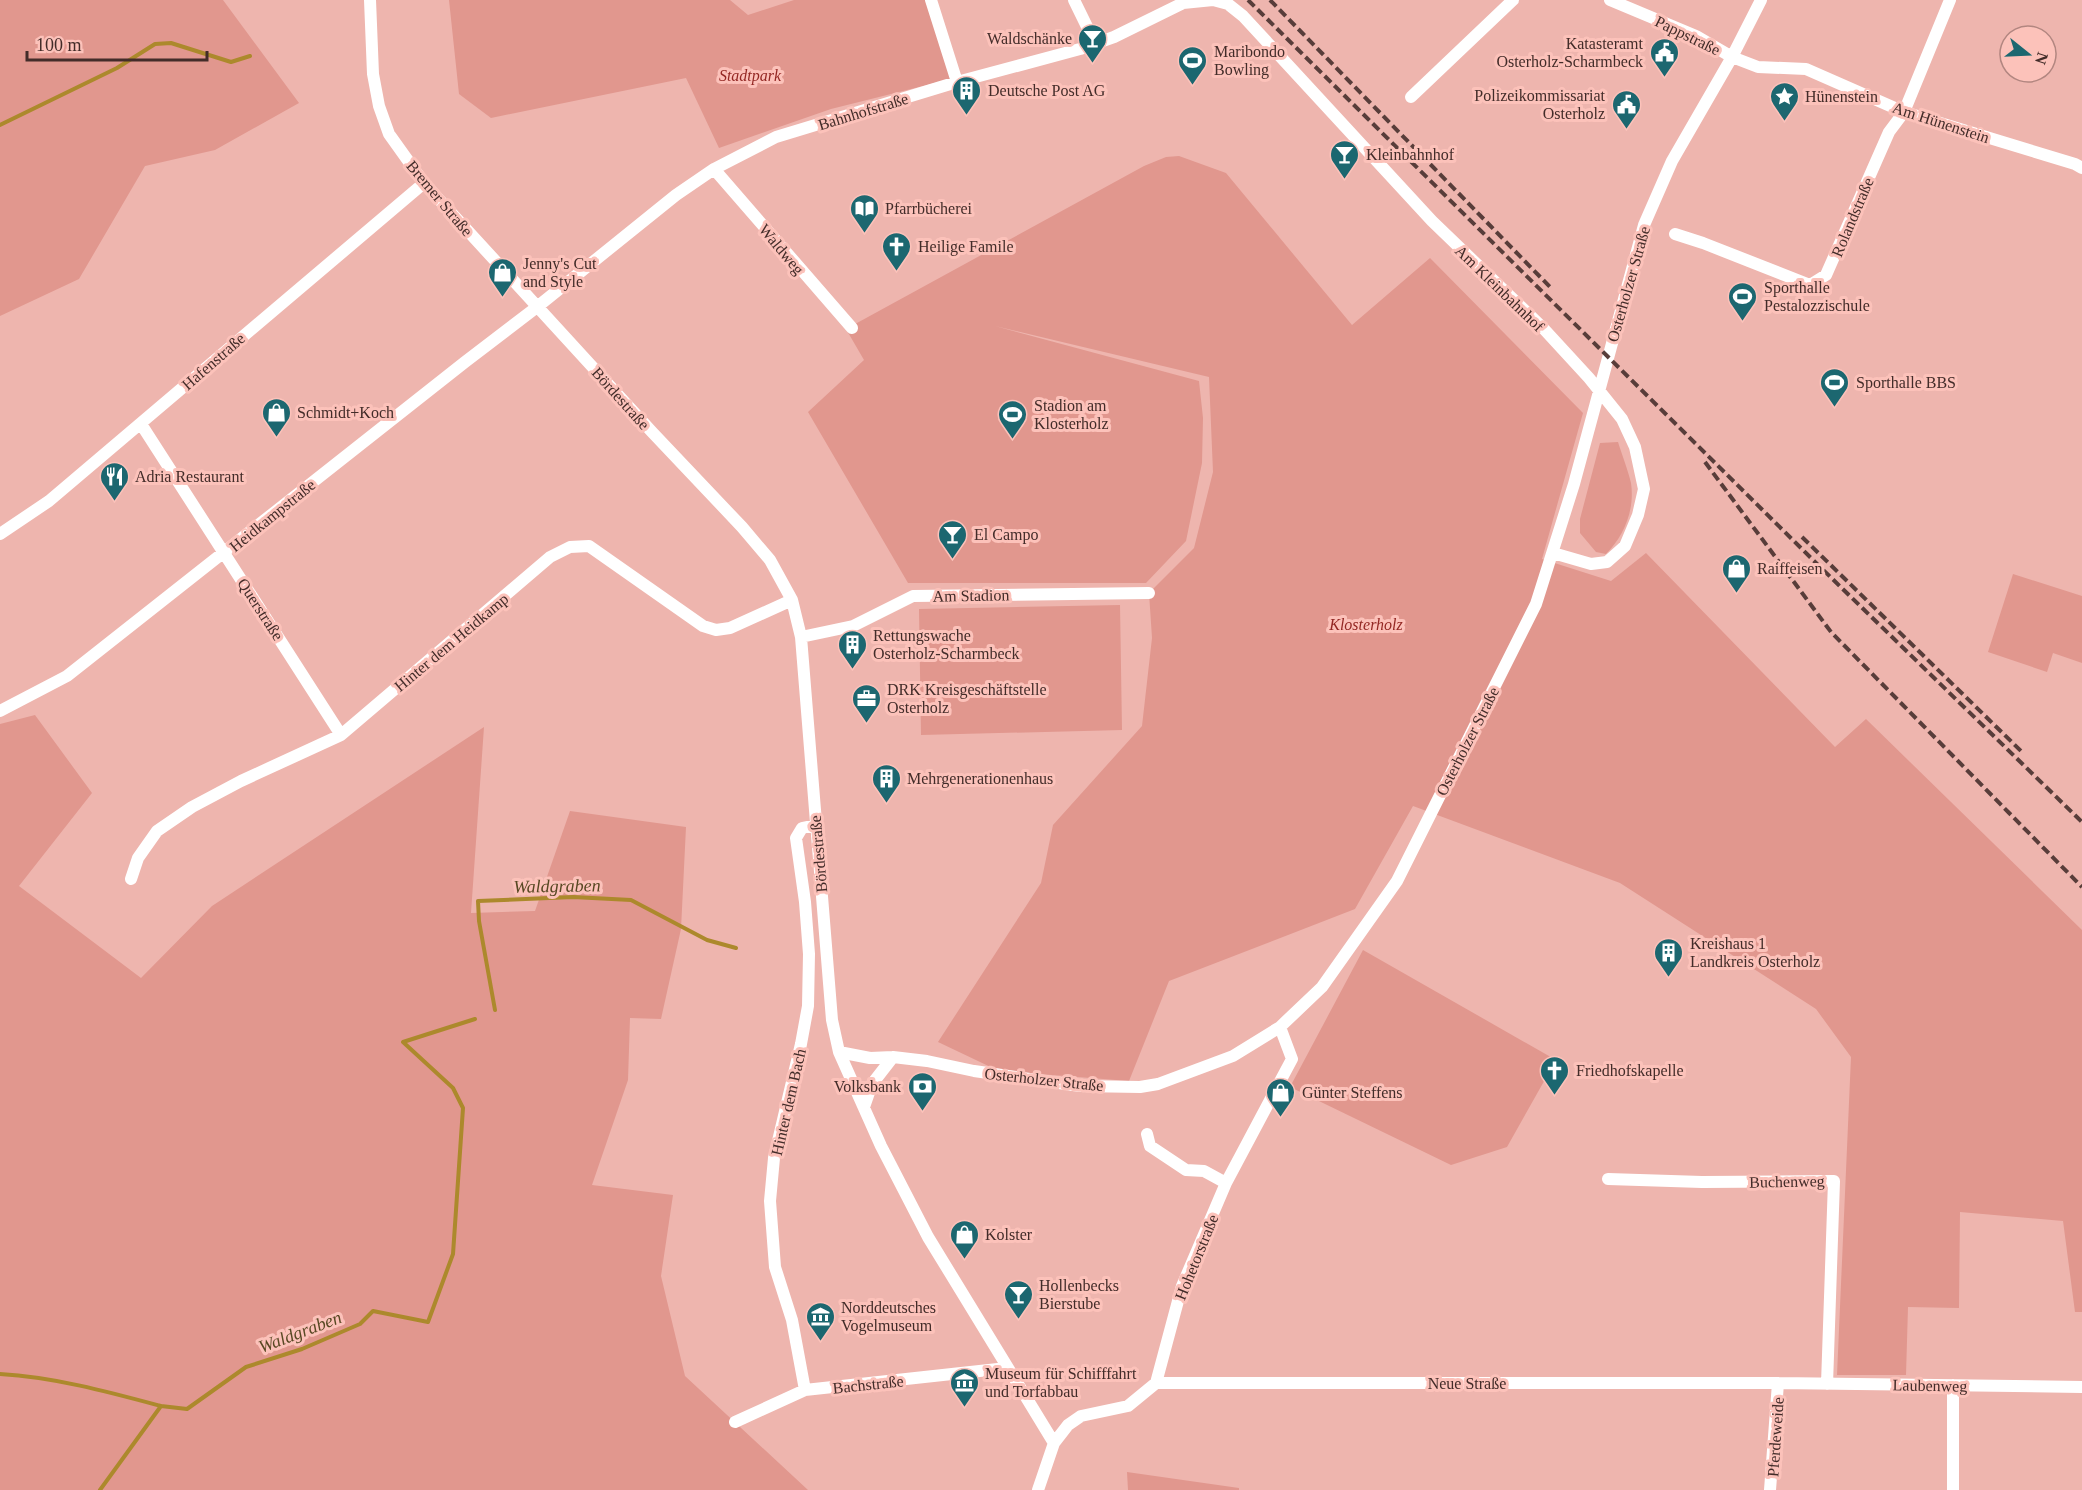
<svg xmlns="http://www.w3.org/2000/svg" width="2082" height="1490" viewBox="0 0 2082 1490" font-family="Georgia,serif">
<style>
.green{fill:#e1978e}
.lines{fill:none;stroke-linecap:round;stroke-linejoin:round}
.stream{stroke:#ac892c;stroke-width:4}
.minor{stroke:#fff;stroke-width:12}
.rail{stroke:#583d3a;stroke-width:4;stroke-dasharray:9 4.5;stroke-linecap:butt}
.labels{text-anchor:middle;stroke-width:6;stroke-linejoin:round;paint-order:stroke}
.street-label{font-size:16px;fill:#432c29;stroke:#fcc2ba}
.poi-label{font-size:16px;fill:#432c29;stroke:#fcc2ba;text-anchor:start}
.park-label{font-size:16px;font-style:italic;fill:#942824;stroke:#fcc2ba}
.water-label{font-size:18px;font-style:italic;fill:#584823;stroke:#fcc2ba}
</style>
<rect width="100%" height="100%" fill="#eeb5ae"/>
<path class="green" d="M0,0h223l76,103 -84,47 -70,16 -66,113 -79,37z
M449,0h281l18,15 46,-15h132l25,79 -120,30 -112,39 -33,-70 -195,40 -32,-24z
M1179,156l47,17 126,152 78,-67 153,155 -41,146 69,22 35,-28 189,194 31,-28 216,211v382h-7l-12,-91 -103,-9 -1,96 -51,-1 -2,68h-69l14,-318 -35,-48 -196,-126 -207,-77 -58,103 -186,72 -40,100 -130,-10 -61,-29 103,-159 12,-58 89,-99 10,-88 -3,-45 45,-45 19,-76 -4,-95 -214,-51 204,55 4,37 -1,45 -16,78 -40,42h-238l-100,-171 56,-52 -18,-31 298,-163 22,-9z
M1618,442c4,13 10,28 13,41 4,27 -7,53 -25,71l-10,-2 -16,-19v-14l20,-76z
M2013,574l69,22v67l-29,-10 -6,19 -59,-20z
M1120,605l2,125 -201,5 -2,-126z
M35,715l57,78 -73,93 122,92 71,-72 272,-179 -13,186 64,-2 35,-100 116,16 -5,102 -20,90 -31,-1 -2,62 -36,105 81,10 -12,81 24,100 123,114h-808v-766z
M1363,950l193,110 -49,87 -56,18 -161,-78z
M1127,1472l112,16v2h-111z"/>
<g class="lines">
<path class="stream" d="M0,125l117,-57 38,-24 16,-1 60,19 19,-6
M495,1010l-16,-89 -1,-20 95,-4 58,3 76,40 29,8
M0,1374c54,3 109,18 161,32
M100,1490l61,-84 26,3 59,-42 56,-18 58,-25 13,-13 55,11 25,-68 10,-146 -10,-20 -50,-46 72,-23"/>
<path class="minor" d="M370,0l3,74 6,32 10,28 35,49 228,249 90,95 28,33 22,40 9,37 31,383 7,32 42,94 47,91 126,206
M931,0l26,82
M1074,0l21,43
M1610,0l86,36 36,21 26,10 48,2 98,43 171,52 7,4
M1411,97l102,-97
M714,169l138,159
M1675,234l28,9 107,42 16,-10 63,-143 15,-20 46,-112
M141,424l200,311
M0,534l49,-33 375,-318
M801,637l52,-11 60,-30 236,-3
M0,711l67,-35 398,-314 72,-55 139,-112 38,-26 62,-32 181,-55 123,-33 34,-12 69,-34 30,-3 15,4 15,12 189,205 111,107 46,50 33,41 13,28 9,42 -6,26 -13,31 -18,16 -16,2 -38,-11
M131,879l7,-21 19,-27 35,-24 49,-26 100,-46 209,-178 20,-10 19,-1 114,80 13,4 14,-2 62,-28
M839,1052l31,6 23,-1 34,4 47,10 106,15 60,1 18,-3 75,-28 47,-29 42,-40 75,-106 139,-277 38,-120 70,-259 28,-64 60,-104 29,-57
M864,1107l8,-23 21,-27
M1147,1134l3,12 36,24 18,1 22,12
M1608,1179l94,3 132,-1 -7,203
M1156,1383h622l304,4
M1953,1385v105
M805,1390l-13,-70 -17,-53 -5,-66 4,-43 27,-114 7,-38 1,-52 -4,-52 -9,-64 6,-10 14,-3
M735,1422l70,-32 202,-22
M1038,1490l16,-47 14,-18 13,-9 47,-10 28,-23 26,-97 44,-103 66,-124 -12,-32
M1770,1490l8,-107"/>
<path class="rail" d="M1248,0l565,560 269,262
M1270,0l281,288
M1705,462l126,170 251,255
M1802,537l219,214"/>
</g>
<defs>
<symbol id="bar-pin" viewBox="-11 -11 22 30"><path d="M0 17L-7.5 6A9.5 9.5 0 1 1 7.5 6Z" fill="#1c6770" stroke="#fcc2ba"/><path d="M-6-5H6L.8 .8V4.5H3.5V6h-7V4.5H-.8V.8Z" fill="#fff"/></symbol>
<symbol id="civic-pin" viewBox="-11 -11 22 30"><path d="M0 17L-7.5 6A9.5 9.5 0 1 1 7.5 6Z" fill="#1c6770" stroke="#fcc2ba"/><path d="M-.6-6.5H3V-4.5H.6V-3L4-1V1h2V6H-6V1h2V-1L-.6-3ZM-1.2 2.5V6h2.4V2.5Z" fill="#fff"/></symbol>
<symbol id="stadium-pin" viewBox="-11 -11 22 30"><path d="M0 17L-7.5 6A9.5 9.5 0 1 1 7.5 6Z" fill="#1c6770" stroke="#fcc2ba"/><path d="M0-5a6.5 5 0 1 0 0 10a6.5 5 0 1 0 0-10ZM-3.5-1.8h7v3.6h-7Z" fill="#fff"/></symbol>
<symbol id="building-pin" viewBox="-11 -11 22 30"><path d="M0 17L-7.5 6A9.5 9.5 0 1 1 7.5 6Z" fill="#1c6770" stroke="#fcc2ba"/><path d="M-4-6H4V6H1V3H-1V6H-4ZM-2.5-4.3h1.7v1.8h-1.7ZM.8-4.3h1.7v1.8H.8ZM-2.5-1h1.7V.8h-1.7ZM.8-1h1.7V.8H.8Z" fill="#fff"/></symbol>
<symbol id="sight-pin" viewBox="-11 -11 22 30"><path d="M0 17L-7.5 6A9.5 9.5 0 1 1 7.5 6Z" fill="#1c6770" stroke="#fcc2ba"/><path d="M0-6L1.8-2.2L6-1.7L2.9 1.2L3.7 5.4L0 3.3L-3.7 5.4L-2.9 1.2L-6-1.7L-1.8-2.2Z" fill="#fff"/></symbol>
<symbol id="library-pin" viewBox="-11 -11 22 30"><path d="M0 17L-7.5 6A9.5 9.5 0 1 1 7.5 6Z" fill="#1c6770" stroke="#fcc2ba"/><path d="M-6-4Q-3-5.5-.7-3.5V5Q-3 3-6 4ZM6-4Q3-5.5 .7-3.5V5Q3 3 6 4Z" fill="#fff"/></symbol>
<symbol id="church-pin" viewBox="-11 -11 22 30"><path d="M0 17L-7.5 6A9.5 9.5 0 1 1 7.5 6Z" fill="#1c6770" stroke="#fcc2ba"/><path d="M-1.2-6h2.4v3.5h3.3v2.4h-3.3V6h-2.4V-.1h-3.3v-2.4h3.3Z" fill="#fff"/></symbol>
<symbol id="shop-pin" viewBox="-11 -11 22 30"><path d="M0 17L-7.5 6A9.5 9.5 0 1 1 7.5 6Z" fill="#1c6770" stroke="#fcc2ba"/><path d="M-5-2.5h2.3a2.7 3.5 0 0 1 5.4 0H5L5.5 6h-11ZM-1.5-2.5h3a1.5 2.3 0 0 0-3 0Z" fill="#fff"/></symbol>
<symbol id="restaurant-pin" viewBox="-11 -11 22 30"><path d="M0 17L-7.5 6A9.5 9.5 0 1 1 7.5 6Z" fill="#1c6770" stroke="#fcc2ba"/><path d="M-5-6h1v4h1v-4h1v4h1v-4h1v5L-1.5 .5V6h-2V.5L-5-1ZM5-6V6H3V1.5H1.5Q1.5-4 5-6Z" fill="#fff"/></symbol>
<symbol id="office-pin" viewBox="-11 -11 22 30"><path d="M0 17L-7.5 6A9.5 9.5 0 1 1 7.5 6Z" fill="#1c6770" stroke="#fcc2ba"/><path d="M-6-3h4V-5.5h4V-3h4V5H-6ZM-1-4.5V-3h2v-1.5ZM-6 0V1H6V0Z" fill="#fff"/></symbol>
<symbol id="bank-pin" viewBox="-11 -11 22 30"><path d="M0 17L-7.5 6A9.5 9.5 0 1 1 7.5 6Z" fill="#1c6770" stroke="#fcc2ba"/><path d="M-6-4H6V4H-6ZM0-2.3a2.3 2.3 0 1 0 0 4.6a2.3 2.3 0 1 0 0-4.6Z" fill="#fff"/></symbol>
<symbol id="museum-pin" viewBox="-11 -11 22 30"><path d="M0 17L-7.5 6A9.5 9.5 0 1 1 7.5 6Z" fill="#1c6770" stroke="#fcc2ba"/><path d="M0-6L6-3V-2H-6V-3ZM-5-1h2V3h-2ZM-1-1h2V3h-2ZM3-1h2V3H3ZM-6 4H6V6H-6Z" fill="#fff"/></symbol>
</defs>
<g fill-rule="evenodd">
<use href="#bar-pin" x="1076" y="22" width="33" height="45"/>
<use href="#civic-pin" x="1648" y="36" width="33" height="45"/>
<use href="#stadium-pin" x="1176" y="44" width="33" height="45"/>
<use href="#building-pin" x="950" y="74" width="33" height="45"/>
<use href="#sight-pin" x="1768" y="80" width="33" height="45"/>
<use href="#civic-pin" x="1610" y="88" width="33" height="45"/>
<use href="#bar-pin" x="1328" y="138" width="33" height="45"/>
<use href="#library-pin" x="848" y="192" width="33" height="45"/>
<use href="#church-pin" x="880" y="230" width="33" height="45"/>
<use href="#shop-pin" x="486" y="256" width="33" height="45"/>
<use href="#stadium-pin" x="1726" y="280" width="33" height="45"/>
<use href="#stadium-pin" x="1818" y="366" width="33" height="45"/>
<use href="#shop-pin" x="260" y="396" width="33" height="45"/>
<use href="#stadium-pin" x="996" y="398" width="33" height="45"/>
<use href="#restaurant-pin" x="98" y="460" width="33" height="45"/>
<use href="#bar-pin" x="936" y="518" width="33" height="45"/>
<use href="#shop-pin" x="1720" y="552" width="33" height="45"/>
<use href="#building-pin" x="836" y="628" width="33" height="45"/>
<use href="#office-pin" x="850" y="682" width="33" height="45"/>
<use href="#building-pin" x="870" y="762" width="33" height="45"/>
<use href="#building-pin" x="1652" y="936" width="33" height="45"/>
<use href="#church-pin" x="1538" y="1054" width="33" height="45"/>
<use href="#bank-pin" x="906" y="1070" width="33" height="45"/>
<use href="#shop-pin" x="1264" y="1076" width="33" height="45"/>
<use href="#shop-pin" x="948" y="1218" width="33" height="45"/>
<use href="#bar-pin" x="1002" y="1278" width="33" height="45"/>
<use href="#museum-pin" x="804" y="1300" width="33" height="45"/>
<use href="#museum-pin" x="948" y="1366" width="33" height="45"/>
</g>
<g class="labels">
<g class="street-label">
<text transform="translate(1688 35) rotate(26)" y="6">Pappstraße</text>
<text transform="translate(863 111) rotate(-17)" y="6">Bahnhofstraße</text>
<text transform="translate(1941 122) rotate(18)" y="6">Am Hünenstein</text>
<text transform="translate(440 198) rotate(50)" y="6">Bremer Straße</text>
<text transform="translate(1852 217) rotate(-67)" y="6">Rolandstraße</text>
<text transform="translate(782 249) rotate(50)" y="6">Waldweg</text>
<text transform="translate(1628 284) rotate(-74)" y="6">Osterholzer Straße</text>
<text transform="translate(1500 288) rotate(44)" y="6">Am Kleinbahnhof</text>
<text transform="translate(213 361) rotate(-41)" y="6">Hafenstraße</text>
<text transform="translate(621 398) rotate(48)" y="6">Bördestraße</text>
<text transform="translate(272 515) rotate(-39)" y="6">Heidkampstraße</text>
<text transform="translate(971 595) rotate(-1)" y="6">Am Stadion</text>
<text transform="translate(261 609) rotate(57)" y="6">Querstraße</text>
<text transform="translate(451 642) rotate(-40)" y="6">Hinter dem Heidkamp</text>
<text transform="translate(1467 741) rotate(-63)" y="6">Osterholzer Straße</text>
<text transform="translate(818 854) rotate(-95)" y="6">Bördestraße</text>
<text transform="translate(1044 1079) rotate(6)" y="6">Osterholzer Straße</text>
<text transform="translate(788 1102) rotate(-77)" y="6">Hinter dem Bach</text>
<text transform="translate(1787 1181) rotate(-1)" y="6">Buchenweg</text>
<text transform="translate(1196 1257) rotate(-68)" y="6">Hohetorstraße</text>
<text x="1467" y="1389">Neue Straße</text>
<text transform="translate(868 1384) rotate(-6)" y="6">Bachstraße</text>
<text transform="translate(1930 1385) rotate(1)" y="6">Laubenweg</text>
<text transform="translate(1775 1437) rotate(-86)" y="6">Pferdeweide</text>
</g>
<g class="poi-label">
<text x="1072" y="44" text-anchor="end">Waldschänke</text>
<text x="1643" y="49" text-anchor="end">Katasteramt<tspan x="1643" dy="18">Osterholz-Scharmbeck</tspan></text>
<text x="1214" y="57">Maribondo<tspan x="1214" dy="18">Bowling</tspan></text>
<text x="988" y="96">Deutsche Post AG</text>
<text x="1605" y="101" text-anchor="end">Polizeikommissariat<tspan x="1605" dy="18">Osterholz</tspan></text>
<text x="1805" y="102">Hünenstein</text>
<text x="1366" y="160">Kleinbahnhof</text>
<text x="885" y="214">Pfarrbücherei</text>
<text x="918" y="252">Heilige Famile</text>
<text x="523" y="269">Jenny's Cut<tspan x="523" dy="18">and Style</tspan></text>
<text x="1764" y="293">Sporthalle<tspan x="1764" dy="18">Pestalozzischule</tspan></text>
<text x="1856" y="388">Sporthalle BBS</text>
<text x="1034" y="411">Stadion am<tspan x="1034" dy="18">Klosterholz</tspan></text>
<text x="297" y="418">Schmidt+Koch</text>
<text x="135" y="482">Adria Restaurant</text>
<text x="974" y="540">El Campo</text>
<text x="1757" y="574">Raiffeisen</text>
<text x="873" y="641">Rettungswache<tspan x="873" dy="18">Osterholz-Scharmbeck</tspan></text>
<text x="887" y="695">DRK Kreisgeschäftstelle<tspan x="887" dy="18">Osterholz</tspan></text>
<text x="907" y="784">Mehrgenerationenhaus</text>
<text x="1690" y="949">Kreishaus 1<tspan x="1690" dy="18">Landkreis Osterholz</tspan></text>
<text x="1576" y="1076">Friedhofskapelle</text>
<text x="901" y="1092" text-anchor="end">Volksbank</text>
<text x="1302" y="1098">Günter Steffens</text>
<text x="985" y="1240">Kolster</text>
<text x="1039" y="1291">Hollenbecks<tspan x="1039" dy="18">Bierstube</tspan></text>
<text x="841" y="1313">Norddeutsches<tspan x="841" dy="18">Vogelmuseum</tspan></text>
<text x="985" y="1379">Museum für Schifffahrt<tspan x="985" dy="18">und Torfabbau</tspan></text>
</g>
<g class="park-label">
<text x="750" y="81">Stadtpark</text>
<text x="1366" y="630">Klosterholz</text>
</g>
<g class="water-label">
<text transform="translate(557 886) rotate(-1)" y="6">Waldgraben</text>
<text transform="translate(300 1332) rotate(-21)" y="6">Waldgraben</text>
</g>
</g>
<g transform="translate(2028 54) rotate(108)"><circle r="28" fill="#fcc2ba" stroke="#b28680" stroke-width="1.5"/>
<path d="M0-4.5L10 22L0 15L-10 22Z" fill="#1c6770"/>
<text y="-9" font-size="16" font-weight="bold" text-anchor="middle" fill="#432c29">N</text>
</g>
<path d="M27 51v9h180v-9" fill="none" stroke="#432c29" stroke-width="3"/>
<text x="36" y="51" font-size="18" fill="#432c29" stroke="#fcc2ba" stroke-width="4.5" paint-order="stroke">100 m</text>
</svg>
